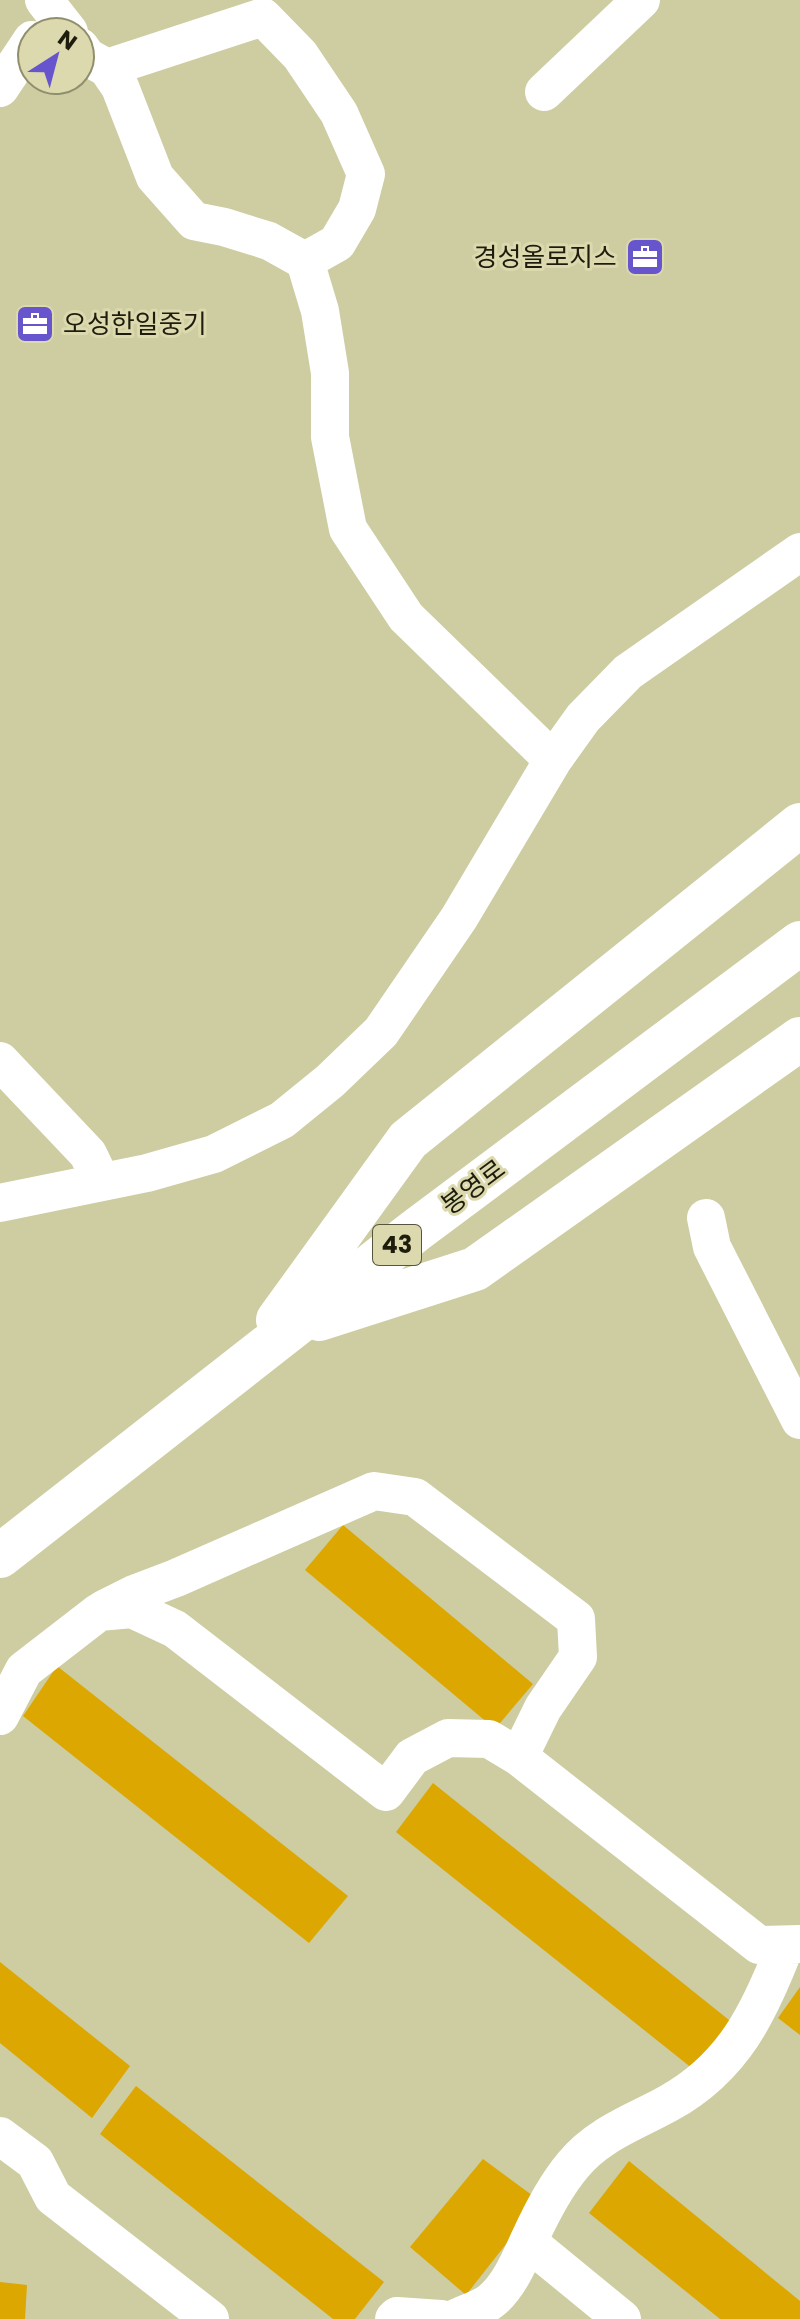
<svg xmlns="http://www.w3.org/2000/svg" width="800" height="2319" viewBox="0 0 800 2319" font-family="Poppins,'Noto Sans KR',sans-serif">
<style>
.building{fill:#dca700}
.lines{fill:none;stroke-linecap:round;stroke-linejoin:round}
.minor{stroke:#fff;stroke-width:38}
.highway{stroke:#fff;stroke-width:44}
.labels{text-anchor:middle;stroke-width:6;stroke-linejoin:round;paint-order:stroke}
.shield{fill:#dbd9ad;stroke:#57553d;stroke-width:2}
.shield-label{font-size:24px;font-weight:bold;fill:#1e1d0d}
.poi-label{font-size:26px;fill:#1e1d0d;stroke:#dbd9ad;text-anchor:end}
.street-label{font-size:26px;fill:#1e1d0d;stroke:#dbd9ad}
</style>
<rect width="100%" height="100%" fill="#cecca1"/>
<path class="building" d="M343,1525l190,159 -38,45 -190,-159z
M57,1666l291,230 -39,47 -286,-227z
M433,1783l301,241 -36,49 -302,-241z
M0,1962l130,104 -38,52 -92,-75z
M800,1987v48l-22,-17z
M136,2086l248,196 -29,37h-22l-233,-185z
M483,2159l57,42 -74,94 -56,-48z
M629,2161l171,140v18h-80l-131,-106z
M0,2282l27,3 -2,34h-25z"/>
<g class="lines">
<path class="minor" d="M44,0l25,32
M80,47l7,10 20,11 156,-51 37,38 39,58 27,61 -9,35 -20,34 -32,18 15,50 10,62v64l18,92 58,88 147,143
M107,68l13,19 35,90 39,44 30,6 45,14 36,20
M0,88l32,-48
M544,92l97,-92
M0,1061l88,93 13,27
M0,1203l147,-30 67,-19 68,-34 48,-39 51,-49 78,-114 94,-158 30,-42 45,-46 172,-120
M706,1218l6,29 88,173
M104,1609l30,-15 42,-16 198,-87 41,6 161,122 2,38 -35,51 -24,49
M0,1716l24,-46 75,-58 33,-3 43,20 211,163 26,-35 36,-19 41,1 30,18 240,188 41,-1
M0,2136l35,26 18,35 157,122
M528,2242l94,77
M394,2319l3,-3 44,3
M454,2319c11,-6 28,-10 38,-19 18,-15 28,-41 38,-62 10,-22 27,-54 43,-73 25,-31 62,-43 96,-62 65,-36 91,-92 116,-157"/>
<path class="highway" d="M319,1319l156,-50 325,-230
M278,1320l130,-180 392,-315
M0,1556l415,-325 385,-288"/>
</g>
<defs>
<symbol id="office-square" viewBox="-11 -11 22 22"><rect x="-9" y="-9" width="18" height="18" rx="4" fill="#6755ce" stroke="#dbd9ad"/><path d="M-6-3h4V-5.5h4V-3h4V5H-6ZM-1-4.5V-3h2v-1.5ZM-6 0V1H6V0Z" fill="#fff"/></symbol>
</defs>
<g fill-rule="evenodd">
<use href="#office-square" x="623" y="235" width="44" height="44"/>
<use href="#office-square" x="13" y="302" width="44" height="44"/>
</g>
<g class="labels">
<rect class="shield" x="373" y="1225" width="48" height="40" rx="6"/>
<g class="shield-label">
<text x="397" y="1253">43</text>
</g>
<g class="poi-label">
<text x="617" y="266">경성올로지스</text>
<text x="63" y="333" text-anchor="start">오성한일중기</text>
</g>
<g class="street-label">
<text transform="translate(473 1187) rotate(-37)" y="9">봉영로</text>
</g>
</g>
<g transform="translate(56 56) rotate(36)"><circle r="38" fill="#dbd9ad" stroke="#8f8e6d" stroke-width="2"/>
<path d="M0-6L14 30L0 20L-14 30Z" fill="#6755ce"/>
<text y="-12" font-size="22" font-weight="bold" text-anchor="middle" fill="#1e1d0d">N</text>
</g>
</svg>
